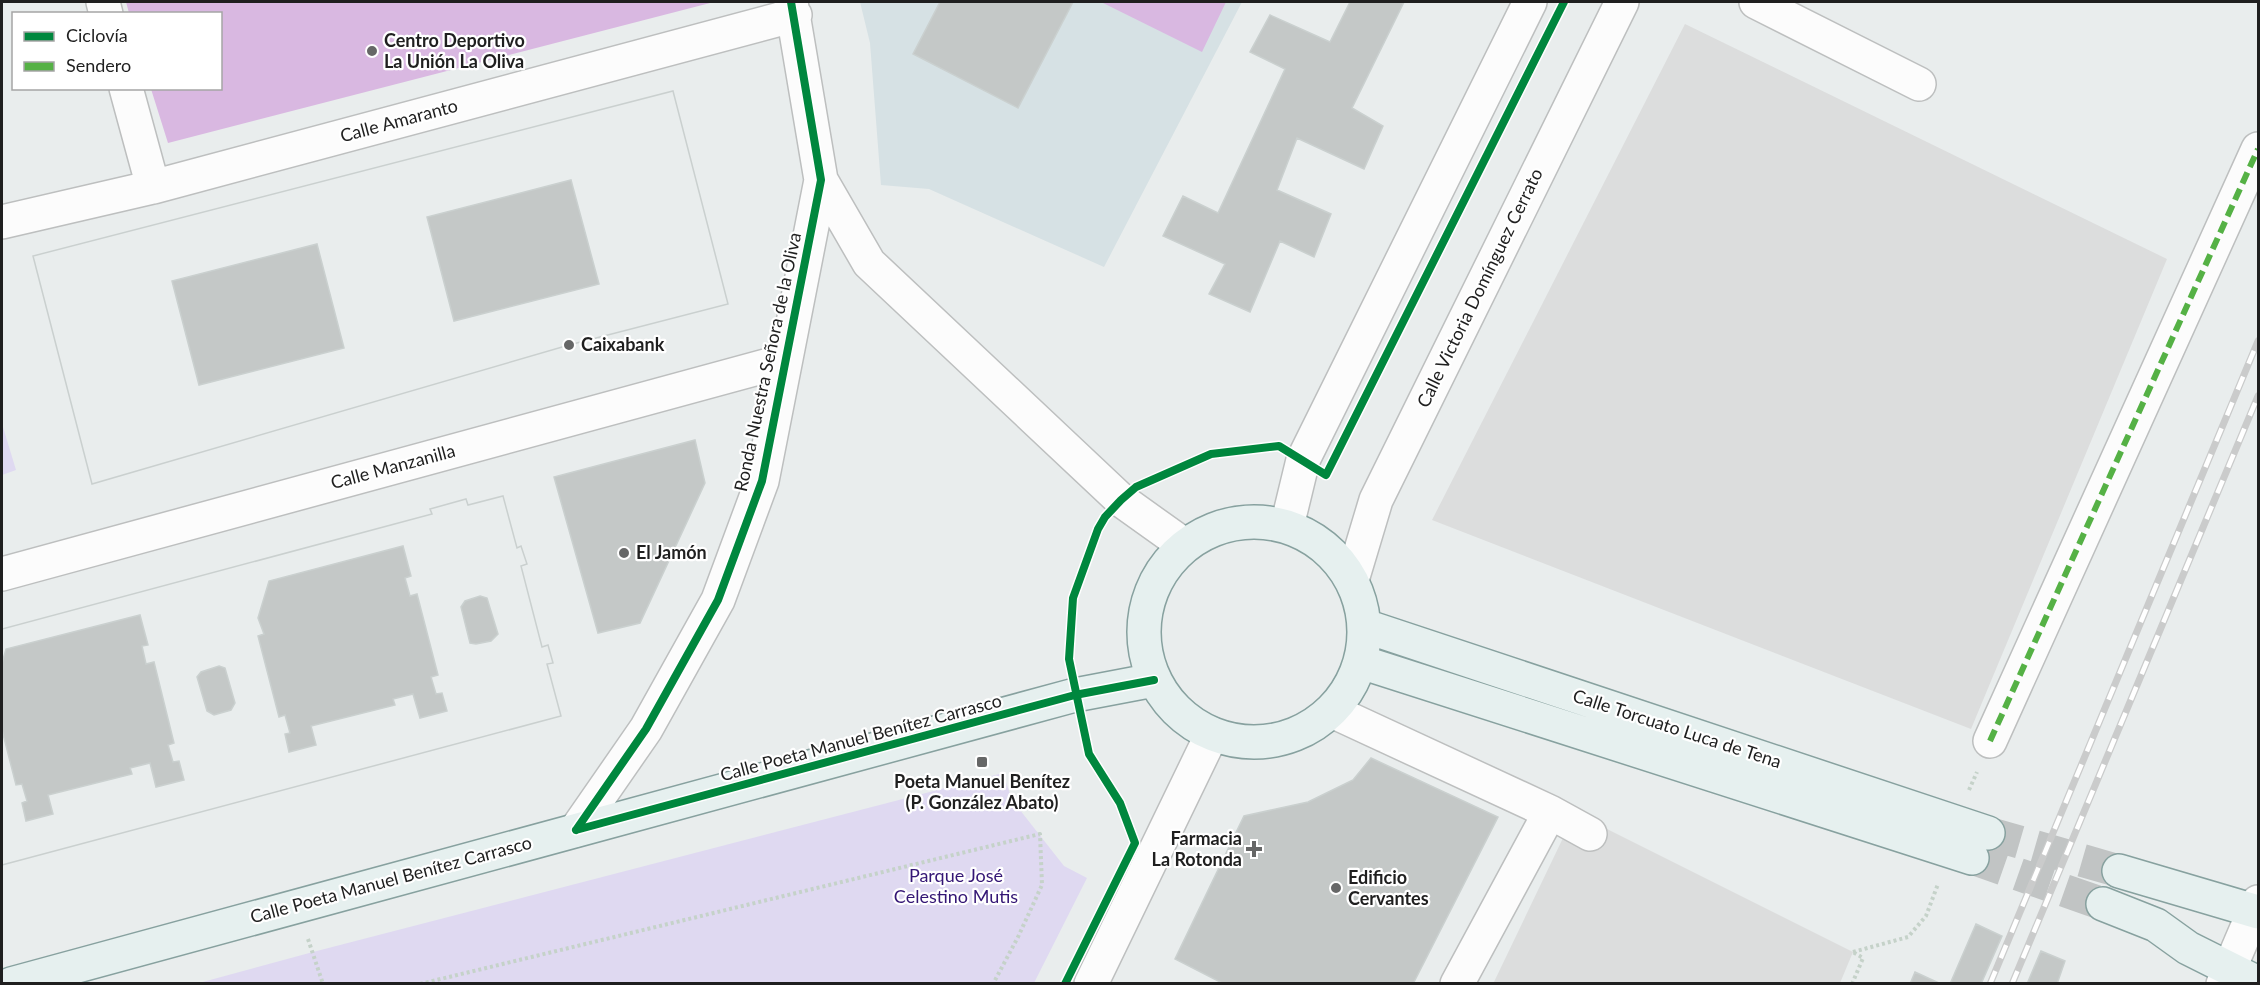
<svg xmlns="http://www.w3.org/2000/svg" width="2260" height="985" viewBox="0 0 2260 985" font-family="Lato,sans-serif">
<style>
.education{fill:#d6e1e4}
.park{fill:#dfd9f1}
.pitch{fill:#d9b8e1}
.parking{fill:#dcdddd}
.building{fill:#c4c8c7;stroke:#cad0cf;stroke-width:1.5;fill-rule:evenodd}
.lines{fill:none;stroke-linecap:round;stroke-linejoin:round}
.major-tunnel{stroke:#c1c4c4;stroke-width:33;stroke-dasharray:33 16;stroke-linecap:butt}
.minor-casing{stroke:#bdbfbf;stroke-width:36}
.major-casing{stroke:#87a19f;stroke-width:36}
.path{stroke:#c5d2c9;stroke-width:4;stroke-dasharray:3 3;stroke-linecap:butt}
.minor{stroke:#fcfcfc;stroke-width:33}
.major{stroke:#e6f0ef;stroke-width:33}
.rail-casing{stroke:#cacbcb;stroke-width:7}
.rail{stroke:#fff;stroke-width:4.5;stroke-dasharray:14;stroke-linecap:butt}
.quiet{stroke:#55b145;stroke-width:6;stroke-dasharray:12 6;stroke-linecap:butt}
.cycleway-casing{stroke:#fff;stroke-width:11}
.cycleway{stroke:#00873e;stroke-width:8}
.poi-dot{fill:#666767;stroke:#fff;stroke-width:2}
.labels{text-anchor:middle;stroke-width:4.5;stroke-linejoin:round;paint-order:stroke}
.poi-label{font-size:18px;font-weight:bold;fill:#1f1f1f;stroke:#fff;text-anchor:start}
.street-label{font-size:18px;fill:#1f1f1f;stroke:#fff}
.park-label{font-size:18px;fill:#341675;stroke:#fff}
</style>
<rect width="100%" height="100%" fill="#e9eded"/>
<path class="education" d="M860,2h382l-138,265 -175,-78 -48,-4 -11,-142z"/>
<path class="park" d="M3,427l13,43 -14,5v-47z
M1003,773l9,27 52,66 23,12 -53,105h-835l114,-31z"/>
<path class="pitch" d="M126,2h588l-546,141 -17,-54 69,-1v-74l-91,-1z
M1101,2h125l-24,50z"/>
<path class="parking" d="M1685,24l482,235 -196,470 -539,-209z
M1575,813l278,139 -13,31 -347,1z"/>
<path class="building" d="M940,2h133l-55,106 -105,-54z
M1350,2h54l-52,106 31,18 -19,43 -67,-31 -20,52 54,24 -17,43 -34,-16 -30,71 -41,-18 16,-30 -62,-28 20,-40 35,17 67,-144 -35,-17 20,-37 60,27z
M673,91l55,213 -159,41 -477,139 -59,-228zM571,180l28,104 -145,37 -27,-104zM317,244l27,104 -145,37 -27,-104z
M673,91l55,213 -159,41 -477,139 -59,-228z
M695,440l10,43 -65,140 -42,10 -44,-156z
M503,496l14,52 4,-2 6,18 -6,2 21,81 6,-2 5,18 -6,1 14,52 -559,149v-135l14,55 6,-1 5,17 -5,2 4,18 27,-7 -5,-19 84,-21 -2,-6 20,-5 6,24 28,-7 -5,-19 -6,1 -5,-17 6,-2 -20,-81 -8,2 -4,-18 6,-1 -8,-30 -134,34 -4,14v-34l430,-115 -2,-5 36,-10 2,6zM403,546l8,30 -6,2 5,18 7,-2 21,81 -7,2 5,17 6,-1 5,18 -27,7 -7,-24 -20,5 2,6 -84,21 5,19 -27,7 -4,-18 5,-1 -5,-18 -6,2 -21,-81 6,-2 -6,-16 11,-37zM480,596l7,2 11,36 -7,7 -15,3 -6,-1 -9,-36 4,-6zM219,666l6,2 10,35 -4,7 -17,5 -7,-4 -10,-34 4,-5z
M503,496l14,52 4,-2 6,18 -6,2 21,81 6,-2 5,18 -6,1 14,52 -559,149v-236l430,-115 -2,-5 36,-10 2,6z
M1371,758l127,59 -85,167h-189l-49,-25 69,-143 64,-14 45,-22z
M1976,924l26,12 -21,48h-31z
M2041,951l24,10 -8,23h-30z
M1915,972l26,12h-31z"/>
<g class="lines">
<path class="major-tunnel" d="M1988,833l131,38
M1972,858l131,46"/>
<defs>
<path id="minor" d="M103,2l3,12
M1756,2l163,82
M126,88l27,99
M821,180l48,83 252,237 63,45
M2,222l151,-35 642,-172
M1287,526l16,-66 227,-458
M2,574l782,-213
M1352,580l24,-80 246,-498
M1332,711l218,101 40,22
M1990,741l268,-592
M576,830l70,-101 72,-129 44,-119 59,-301 -30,-178
M1091,984l121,-250
M1457,984l93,-172
M2223,984l35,-82"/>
<path id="major" d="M1144 632a110 110 0 1 1 220 0a110 110 0 1 1-220 0Z
M1365,626l623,207
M1361,662l611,196
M2119,871l139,41
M2103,904l53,21 32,23 70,35
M11,984l1064,-289 79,-15"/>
</defs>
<use href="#minor" class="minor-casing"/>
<use href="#major" class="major-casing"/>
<path class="path" d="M1969,790l8,-18
M308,939l15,45
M1853,952l55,-15 18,-21 12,-32
M420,984l620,-150 2,51 -24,52 -25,47
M1852,984l11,-26 -10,-6"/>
<use href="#minor" class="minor"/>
<use href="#major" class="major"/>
<defs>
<path id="rail" d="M1990,984l268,-643
M2012,984l246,-588"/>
</defs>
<use href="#rail" class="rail-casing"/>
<use href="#rail" class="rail"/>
<path class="quiet" d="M1990,741l268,-592"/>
<defs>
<path id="cycleway" d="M576,830l70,-101 72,-129 44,-119 59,-301 -30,-178
M576,830l499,-135 79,-15
M1065,984l70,-141 -15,-40 -31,-49 -20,-95 4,-61 25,-69 7,-12 16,-17 15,-13 75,-33 68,-8 47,29 238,-473"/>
</defs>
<use href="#cycleway" class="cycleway-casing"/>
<use href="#cycleway" class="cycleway"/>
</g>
<g class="poi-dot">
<circle cx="372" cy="51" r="6"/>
<circle cx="569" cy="345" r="6"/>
<circle cx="624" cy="553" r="6"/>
<rect x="976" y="756" width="12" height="12" rx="3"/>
<path d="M1251 840h6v6h6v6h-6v6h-6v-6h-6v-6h6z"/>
<circle cx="1336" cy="888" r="6"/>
</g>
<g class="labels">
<g class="poi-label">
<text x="384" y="47">Centro Deportivo<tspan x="384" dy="21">La Unión La Oliva</tspan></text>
<text x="581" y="351">Caixabank</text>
<text x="636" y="559">El Jamón</text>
<text x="982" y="788" text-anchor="middle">Poeta Manuel Benítez<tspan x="982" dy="21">(P. González Abato)</tspan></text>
<text x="1242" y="845" text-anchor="end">Farmacia<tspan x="1242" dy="21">La Rotonda</tspan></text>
<text x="1348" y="884">Edificio<tspan x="1348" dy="21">Cervantes</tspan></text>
</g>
<g class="street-label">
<text transform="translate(399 121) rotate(-15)" y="6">Calle Amaranto</text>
<text transform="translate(1480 288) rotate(-64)" y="6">Calle Victoria Domínguez Cerrato</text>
<text transform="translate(768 362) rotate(-78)" y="6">Ronda Nuestra Señora de la Oliva</text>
<text transform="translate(393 467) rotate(-15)" y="6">Calle Manzanilla</text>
<text transform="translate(1677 729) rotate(18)" y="6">Calle Torcuato Luca de Tena</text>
<text transform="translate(861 738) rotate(-15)" y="6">Calle Poeta Manuel Benítez Carrasco</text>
<text transform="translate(391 880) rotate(-15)" y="6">Calle Poeta Manuel Benítez Carrasco</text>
</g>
<g class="park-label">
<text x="956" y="882">Parque José<tspan x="956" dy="21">Celestino Mutis</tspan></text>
</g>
</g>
<rect width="2260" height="985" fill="none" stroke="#1f1f1f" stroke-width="6"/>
<rect x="12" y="12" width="210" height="78" fill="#ffffff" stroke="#a5a5a5" stroke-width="1.5"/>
<rect x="24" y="32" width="30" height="9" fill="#00873e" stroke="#a5a5a5" stroke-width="1.5"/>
<text x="66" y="42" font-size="18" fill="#1f1f1f">Ciclovía</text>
<rect x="24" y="62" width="30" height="9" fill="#55b145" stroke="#a5a5a5" stroke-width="1.5"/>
<text x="66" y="72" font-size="18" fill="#1f1f1f">Sendero</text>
</svg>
